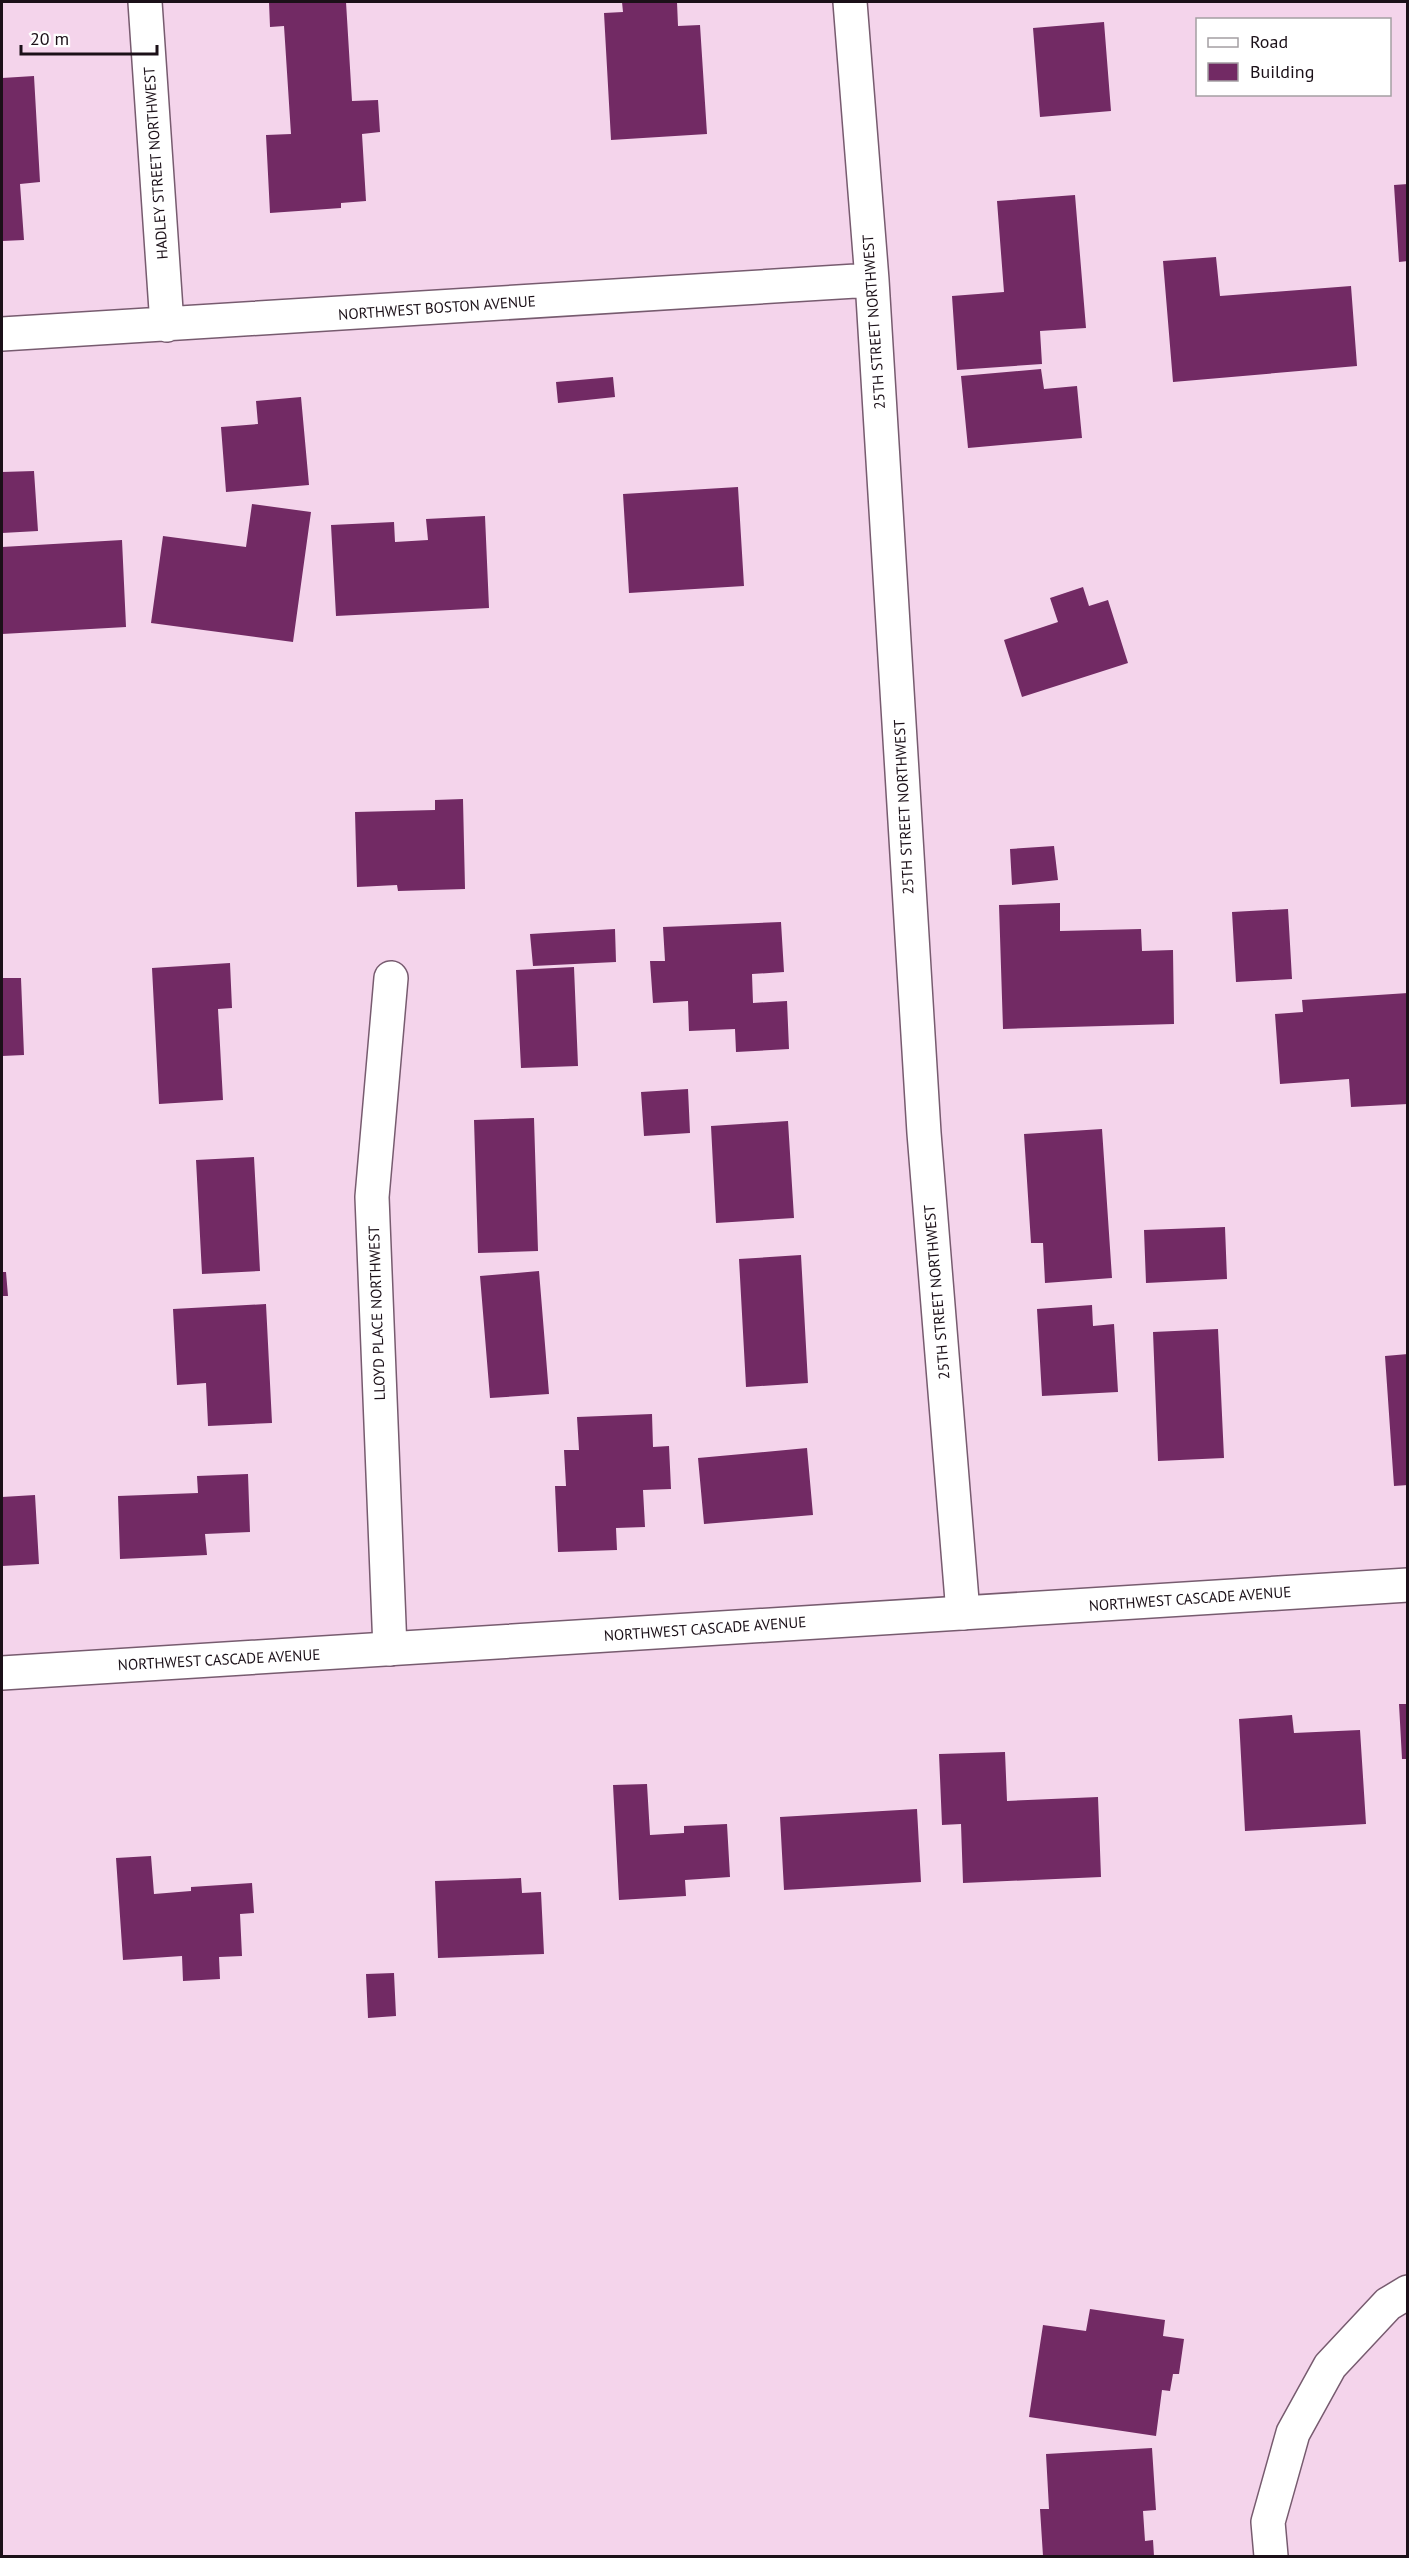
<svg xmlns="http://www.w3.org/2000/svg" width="1409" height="2558" viewBox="0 0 1409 2558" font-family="'PT Sans',sans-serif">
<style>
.building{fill:#722a64}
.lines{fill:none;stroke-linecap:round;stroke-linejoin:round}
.minor-casing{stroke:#775b6f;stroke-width:36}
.tertiary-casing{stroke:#775b6f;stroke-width:36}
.minor{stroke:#fff;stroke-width:33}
.tertiary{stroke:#fff;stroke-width:33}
.labels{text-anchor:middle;stroke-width:6;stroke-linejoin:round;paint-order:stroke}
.street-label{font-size:15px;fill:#1b1018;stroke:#fff}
</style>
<rect width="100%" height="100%" fill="#f4d4eb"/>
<path class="building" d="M269,2h77l6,99 26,-1 2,32 -18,2 4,67 -25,2v5l-71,5 -4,-78 25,-1 -7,-108 -14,1z
M622,2h55l1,24 22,-1 7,109 -96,6 -7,-127 19,-1z
M1104,22l7,89 -71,6 -7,-89z
M34,76l6,106 -20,2 4,56 -22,1v-163z
M1408,184v77l-9,1 -5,-77z
M1075,195l11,133 -46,3 2,33 -85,6 -5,-74 52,-4 -7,-91z
M1216,257l4,39 131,-10 6,80 -184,16 -10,-121z
M1041,369l3,20 33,-3 5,52 -114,10 -7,-72z
M613,377l2,20 -57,6 -2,-21z
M301,397l8,88 -83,7 -5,-65 37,-3 -2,-23z
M34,471l4,60 -36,2v-61z
M738,487l6,99 -115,7 -6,-99z
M252,504l59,8 -18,130 -142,-19 12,-87 83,11z
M485,516l4,92 -153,8 -5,-91 63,-3 1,20 33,-2 -2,-21z
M122,540l4,87 -124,7v-87z
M1083,587l6,19 19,-6 20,63 -106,34 -18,-57 54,-18 -8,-24z
M463,799l2,90 -67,2 -1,-6 -40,2 -2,-75 80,-2v-10z
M1054,846l4,34 -46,5 -2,-36z
M1060,903v28l81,-2 1,22 31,-1 1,74 -171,5 -4,-124z
M1288,909l4,70 -56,3 -4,-70z
M781,922l3,50 -32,2 1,29 34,-2 2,48 -53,3 -1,-23 -46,2 -1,-30 -35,2 -3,-42h15l-2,-34z
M615,929l1,33 -83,4 -3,-32z
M230,963l2,45 -14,1 5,91 -64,4 -7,-136z
M574,967l4,99 -57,2 -5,-98z
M2,978h19l3,77 -22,1z
M1408,993v111l-57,3 -2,-28 -69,5 -5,-70 28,-2 -1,-12z
M688,1089l2,44 -46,3 -3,-44z
M534,1118l4,133 -60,2 -4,-133z
M788,1121l6,97 -78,5 -5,-97z
M1102,1129l10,149 -67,5 -2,-40h-12l-7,-109z
M254,1157l6,114 -58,3 -6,-114z
M1225,1227l2,52 -81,4 -2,-53z
M801,1255l7,128 -62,4 -7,-128z
M539,1271l10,123 -59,4 -10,-122z
M2,1272h4l2,24h-6z
M266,1304l6,119 -64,3 -2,-43 -29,2 -4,-76z
M1092,1305l1,21 21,-2 4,68 -76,4 -5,-87z
M1218,1329l6,129 -66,3 -5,-129z
M1408,1354v131l-14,1 -9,-130z
M652,1414l1,33 16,-1 2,43 -28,1 2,37 -29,1 1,22 -59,2 -3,-66h11l-2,-36h15l-2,-33z
M807,1448l6,67 -109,9 -6,-66z
M248,1474l2,58 -45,2 2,21 -87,4 -2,-63 80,-3 -1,-17z
M35,1495l4,69 -37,2v-69z
M1399,1704h9v55h-6z
M1292,1715l2,18 66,-3 6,94 -121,7 -6,-112z
M1005,1752l2,49 91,-4 3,80 -138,6 -2,-59 -19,1 -3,-71z
M647,1784l3,51 34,-2v-7l43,-2 3,53 -45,3 1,16 -67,4 -6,-115z
M917,1809l4,73 -137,8 -4,-73z
M151,1856l3,38 37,-3v-4l61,-4 2,30 -14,1 2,42 -23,1 1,22 -37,2 -1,-25 -59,4 -7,-102z
M521,1878l1,15 19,-1 3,62 -106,4 -3,-77z
M394,1973l2,43 -28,2 -2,-44z
M1090,2309l75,11 -2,16 21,3 -5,35h-6l-3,17 -8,-1 -6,46 -127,-19 14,-92 43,6z
M1152,2448l4,62 -13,1 2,30 8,-1 1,16h-111l-3,-47h9l-3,-55z"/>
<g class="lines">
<defs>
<path id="minor" d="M145,2l22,323
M850,2l22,278 52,853 39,480
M2,334l870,-54
M390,1649l-18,-452 19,-219
M1271,2556l-3,-34 25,-89 37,-67 58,-62 20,-12"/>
<path id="tertiary" d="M2,1673l1406,-88"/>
</defs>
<use href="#minor" class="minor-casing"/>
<use href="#tertiary" class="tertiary-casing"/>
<use href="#minor" class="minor"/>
<use href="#tertiary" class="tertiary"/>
</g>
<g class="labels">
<g class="street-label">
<text transform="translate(156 163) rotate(-94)" y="5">HADLEY STREET NORTHWEST</text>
<text transform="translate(437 308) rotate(-4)" y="5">NORTHWEST BOSTON AVENUE</text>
<text transform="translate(874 322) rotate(-94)" y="5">25TH STREET NORTHWEST</text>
<text transform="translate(904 807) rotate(-93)" y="5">25TH STREET NORTHWEST</text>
<text transform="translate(937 1292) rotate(-95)" y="5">25TH STREET NORTHWEST</text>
<text transform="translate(377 1313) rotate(-92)" y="5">LLOYD PLACE NORTHWEST</text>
<text transform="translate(1190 1599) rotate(-4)" y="5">NORTHWEST CASCADE AVENUE</text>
<text transform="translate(705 1629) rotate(-4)" y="5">NORTHWEST CASCADE AVENUE</text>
<text transform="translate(219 1660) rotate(-3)" y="5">NORTHWEST CASCADE AVENUE</text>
</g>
</g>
<rect width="1409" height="2558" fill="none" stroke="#1b1018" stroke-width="6"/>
<rect x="1196" y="18" width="195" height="78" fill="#ffffff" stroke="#a49fa3" stroke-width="1.5"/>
<rect x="1208" y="38" width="30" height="9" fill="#ffffff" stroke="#a49fa3" stroke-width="1.5"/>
<text x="1250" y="48" font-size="18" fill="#1b1018">Road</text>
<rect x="1208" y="63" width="30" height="18" fill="#722a64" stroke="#a49fa3" stroke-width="1.5"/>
<text x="1250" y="78" font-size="18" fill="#1b1018">Building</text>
<path d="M21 45v9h136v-9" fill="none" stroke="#1b1018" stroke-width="3"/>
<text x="30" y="45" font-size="18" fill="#1b1018" stroke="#ffffff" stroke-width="4.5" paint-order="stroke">20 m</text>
</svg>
